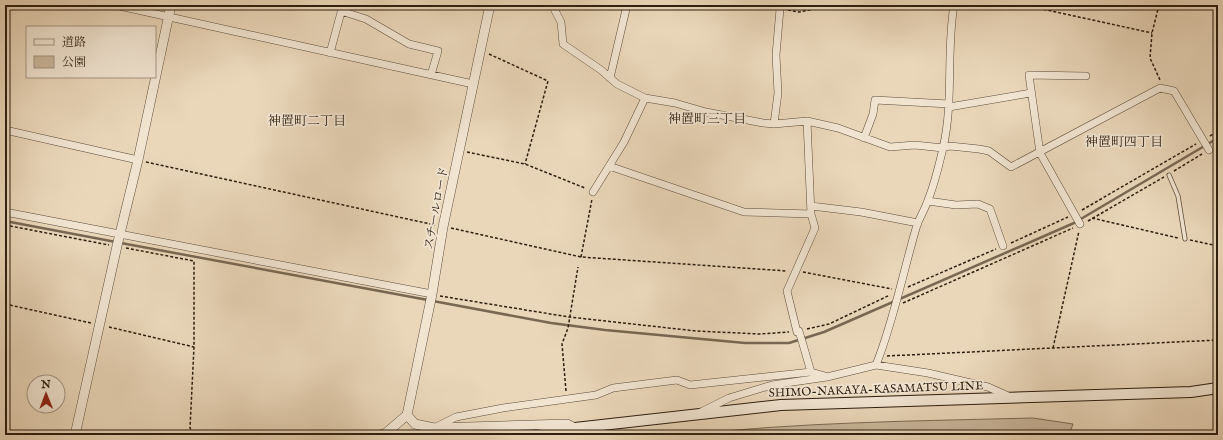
<svg xmlns="http://www.w3.org/2000/svg" width="1223" height="440" viewBox="0 0 1223 440" font-family="'IM FELL English','Noto Serif JP',serif">
<style>
.green{fill:#cab89d;stroke:#7c6b56}
.lines{fill:none;stroke-linecap:round;stroke-linejoin:round}
.stream{stroke:#786753;stroke-width:2.5}
.service-casing{stroke:#5c4c3a;stroke-width:5}
.minor-casing{stroke:#5c4c3a;stroke-width:8}
.tertiary-casing{stroke:#5c4c3a;stroke-width:10}
.secondary-casing{stroke:#2d1e10;stroke-width:12}
.path{stroke:#2d1e10;stroke-width:1.5;stroke-dasharray:3 2;stroke-linecap:butt}
.service{stroke:#f1e5d2;stroke-width:3.5}
.minor{stroke:#f1e5d2;stroke-width:7}
.tertiary{stroke:#f1e5d2;stroke-width:9}
.secondary{stroke:#f1e5d2;stroke-width:10}
.labels{text-anchor:middle;stroke-width:3.5;stroke-linejoin:round;paint-order:stroke}
.street-label{font-size:12px;fill:#2d1e10;stroke:#f1e5d2}
.neighbourhood-label{font-size:13px;fill:#2d1e10;stroke:#f1e5d2}
</style>
<rect width="100%" height="100%" fill="#ead7ba"/>
<filter id="stains"><feTurbulence type="fractalNoise" baseFrequency=".005" numOctaves="4"/><feColorMatrix values="0 0 0 0 .2 0 0 0 0 .09 0 0 0 0 .02 0 0 0 .5 -.17"/></filter>
<radialGradient id="worn" r=".72"><stop offset=".6" stop-color="#630" stop-opacity="0"/><stop offset="1" stop-color="#630" stop-opacity=".3"/></radialGradient>
<path class="green" d="M1033,418l40,6 -4,11h-384c115,-13 232,-14 348,-17z"/>
<g class="lines">
<path class="stream" d="M5,221l111,21
M121,243l307,57
M433,301l118,22 54,7 140,13h44l35,-11 250,-109 144,-85"/>
<defs>
<path id="service" d="M1169,175l9,21 7,43"/>
<path id="minor" d="M115,5l358,79
M552,5l9,17 2,22 38,26 16,14 28,14 30,5 31,9 57,11 11,1 33,-3 31,7 52,19 25,-2 28,3 7,-2 29,3 10,2 22,16 149,-79 14,3 35,59
M341,11l25,8 43,25 29,7 -7,24
M330,53l13,-48
M610,78l17,-73
M949,107l82,-14
M774,124l4,-31 -2,-38 4,-46
M5,130l133,30
M864,138l9,-24 2,-14 74,4
M609,166l135,46 67,2 -4,-93
M593,192l31,-50 21,-44
M928,201l28,4 22,-1 12,5 13,37
M811,206l50,6 57,11
M5,212l427,82
M1080,224l-40,-71 -11,-78 57,1
M799,331l12,41 14,4
M797,332l-10,-41 28,-63 -4,-14
M876,365c18,-45 27,-93 41,-140 3,-8 8,-16 11,-25 7,-17 11,-35 15,-52 11,-47 3,-96 11,-143
M701,412l28,-14 43,-13 55,-8 49,-12 52,8 60,14 20,9
M436,427l20,-10 47,-9 93,-13 17,-7 64,-8 13,5 121,-13"/>
<path id="tertiary" d="M407,415l25,-121 11,-67 47,-222
M407,415l8,9 19,4 133,-4 8,4
M75,435l42,-189 21,-86 33,-155
M380,435l6,-2 21,-18"/>
<path id="secondary" d="M537,435l38,-7 206,-23 410,-13 27,-4"/>
</defs>
<use href="#service" class="service-casing"/>
<use href="#minor" class="minor-casing"/>
<use href="#tertiary" class="tertiary-casing"/>
<use href="#secondary" class="secondary-casing"/>
<path class="path" d="M762,5l10,2
M1024,5l128,28
M1159,5l-7,28 -2,25 10,22
M788,10l11,2 35,-7
M489,54l59,27 -23,83
M1210,136l8,-5
M467,152l58,12 60,24
M146,162l289,63
M1174,171l28,-17
M1082,210l114,-66
M1092,218l86,20
M1088,221l76,-44
M5,225l104,20
M451,228l130,29 206,14
M1190,240l28,6
M1011,243l57,-26
M126,248l68,13v86l-4,81 4,7
M581,257l11,-58
M803,272l89,17
M908,287l88,-38
M440,296l129,21 127,14 64,3 29,-2
M903,303l170,-75
M5,304l86,19
M109,327l85,20
M807,329l22,-5 61,-29
M1053,348l26,-117
M887,356l331,-16
M566,391l-4,-47 6,-16 10,-61"/>
<use href="#service" class="service"/>
<use href="#minor" class="minor"/>
<use href="#tertiary" class="tertiary"/>
<use href="#secondary" class="secondary"/>
</g>
<g class="labels">
<g class="street-label">
<text transform="translate(436 208) rotate(-79)" y="4">スチールロード</text>
<text transform="translate(876 389) rotate(-2)" y="4">SHIMO-NAKAYA-KASAMATSU LINE</text>
</g>
<g class="neighbourhood-label">
<text x="707" y="123">神置町三丁目</text>
<text x="307" y="125">神置町二丁目</text>
<text x="1124" y="146">神置町四丁目</text>
</g>
</g>
<rect width="1223" height="440" fill="none" stroke="#ead7ba" stroke-width="20"/>
<rect x="6" y="6" width="1211" height="428" fill="none" stroke="#2d1e10" stroke-width="2"/>
<rect x="10" y="10" width="1203" height="420" fill="none" stroke="#2d1e10"/>
<rect x="26" y="26" width="130" height="52" fill="#f1e5d2" stroke="#a39584"/>
<rect x="34" y="39" width="20" height="6" fill="#f1e5d2" stroke="#a39584"/>
<text x="62" y="46" font-size="12" fill="#2d1e10">道路</text>
<rect x="34" y="56" width="20" height="12" fill="#cab89d" stroke="#a39584"/>
<text x="62" y="66" font-size="12" fill="#2d1e10">公園</text>
<g transform="translate(46 394) rotate(359)"><circle r="19" fill="#f1e5d2" stroke="#a39584"/>
<path d="M0-3L7 15L0 10L-7 15Z" fill="#8f2418"/>
<text y="-6" font-size="11" font-weight="bold" text-anchor="middle" fill="#2d1e10">N</text>
</g>
<rect width="100%" height="100%" filter="url(#stains)"/>
<rect width="100%" height="100%" fill="url(#worn)"/>
</svg>
